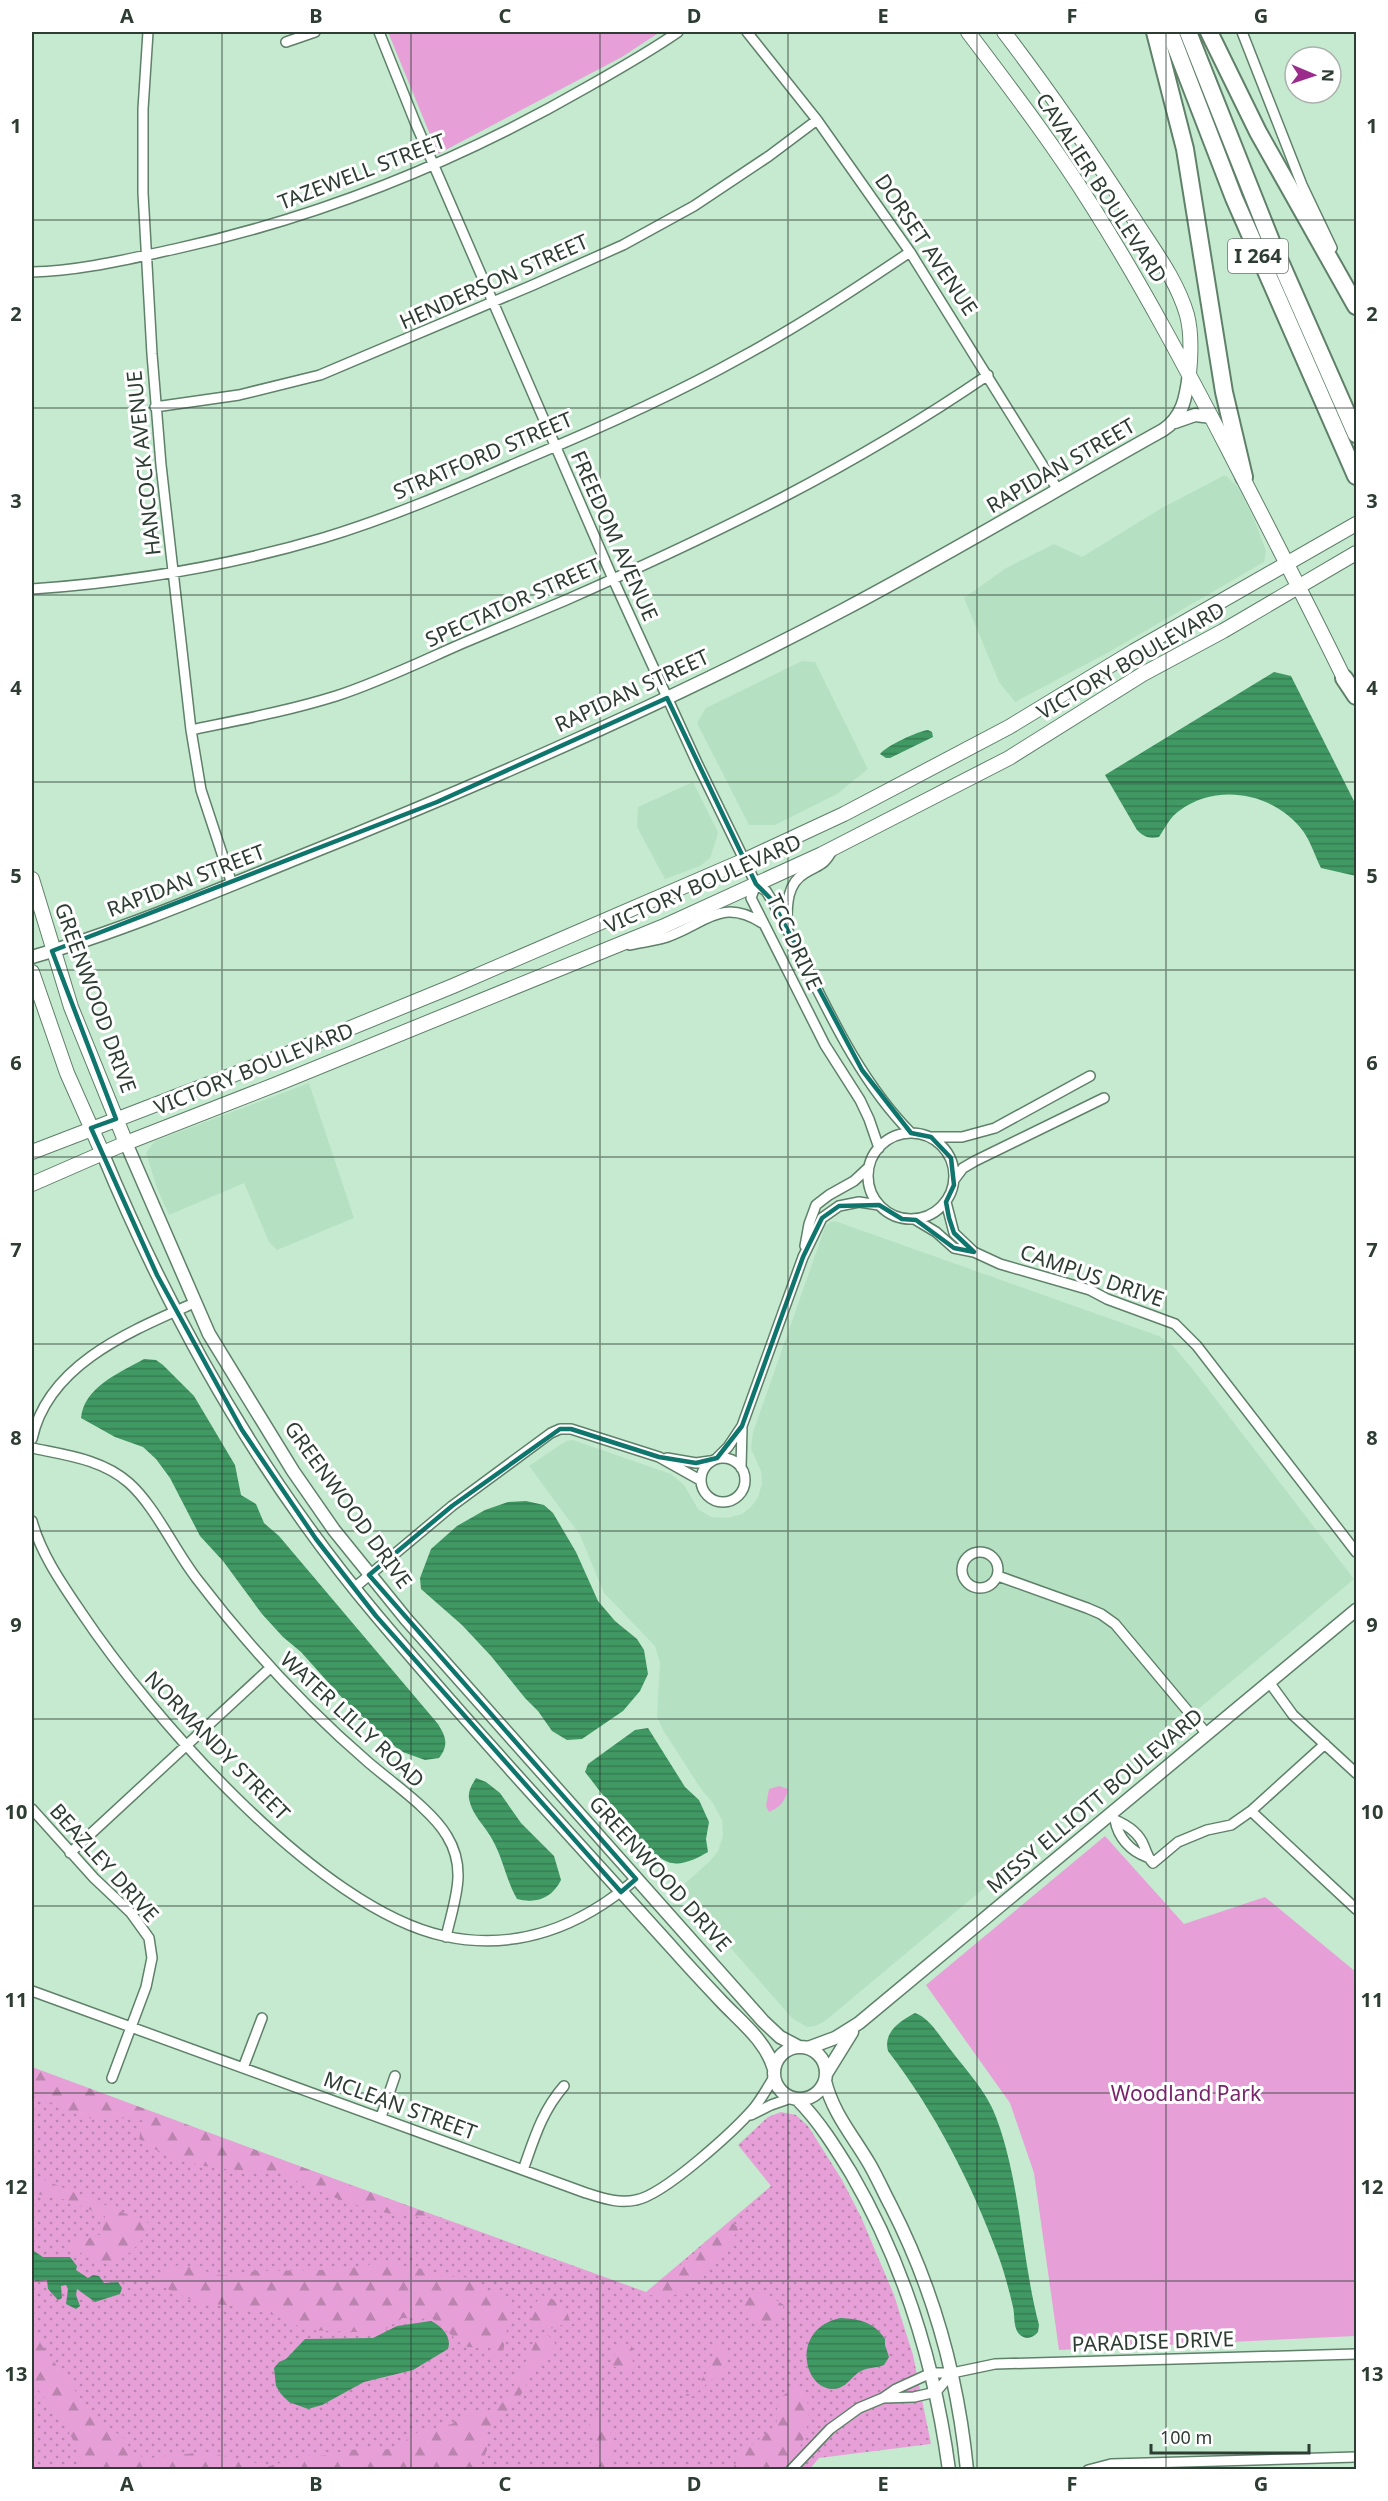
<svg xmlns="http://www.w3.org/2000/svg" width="1388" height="2501" viewBox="0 0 1388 2501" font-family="'Noto Sans',sans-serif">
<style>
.built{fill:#b5e1c2}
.grass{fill:url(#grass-dots)}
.forest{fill:url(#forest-firs)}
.park{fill:#e6a0d7}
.water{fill:url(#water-rules)}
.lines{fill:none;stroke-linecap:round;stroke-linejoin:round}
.minor-casing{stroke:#5f8069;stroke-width:12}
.tertiary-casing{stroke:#5f8069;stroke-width:15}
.secondary-casing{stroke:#5f8069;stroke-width:16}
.motorway-casing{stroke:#5f8069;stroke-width:20}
.minor{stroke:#fff;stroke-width:9}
.tertiary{stroke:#fff;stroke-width:12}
.secondary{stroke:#fff;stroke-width:14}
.motorway{stroke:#fff;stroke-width:16}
.marked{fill:none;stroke:#0f766e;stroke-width:4.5;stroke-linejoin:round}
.grid{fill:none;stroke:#2e3d33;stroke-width:1.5;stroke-opacity:0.55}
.labels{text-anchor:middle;stroke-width:6;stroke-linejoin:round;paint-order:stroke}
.shield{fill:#fff;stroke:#6d7770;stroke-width:1.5}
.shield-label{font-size:20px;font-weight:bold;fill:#2e3d33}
.street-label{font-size:21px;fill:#2e3d33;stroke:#fff}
.park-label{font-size:21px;fill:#79236c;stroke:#fff}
.neatline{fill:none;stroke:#2e3d33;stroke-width:2}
.grid-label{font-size:20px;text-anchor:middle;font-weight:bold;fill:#2e3d33}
</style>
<defs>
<pattern id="grass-dots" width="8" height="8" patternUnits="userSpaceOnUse" patternTransform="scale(1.5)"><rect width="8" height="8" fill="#e6a0d7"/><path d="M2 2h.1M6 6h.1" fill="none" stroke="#bb84af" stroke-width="1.8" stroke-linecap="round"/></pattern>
<pattern id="forest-firs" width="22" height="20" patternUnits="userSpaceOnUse" patternTransform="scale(1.5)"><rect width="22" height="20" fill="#e6a0d7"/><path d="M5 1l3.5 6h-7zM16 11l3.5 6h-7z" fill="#bb84af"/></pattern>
<pattern id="water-rules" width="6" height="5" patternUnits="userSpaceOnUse" patternTransform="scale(1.5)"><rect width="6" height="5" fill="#409863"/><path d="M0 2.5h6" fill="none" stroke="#367d52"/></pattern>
</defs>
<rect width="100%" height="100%" fill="#c5ead0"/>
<path class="built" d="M1225,475l13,12 16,32 12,32 -2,11 -155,90 -94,50 -16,-20 -35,-84 42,-30 48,-24 28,13 78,-48z
M802,661l13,1 53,107 -31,25 -62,31h-26l-52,-102 9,-15z
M693,782l25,50 -1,5 -7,21 -10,8 -35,13 -28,-52 1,-20z
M309,1083l45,135 -77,32 -8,-8 -25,-59 -75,32 -12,-27 -11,-35 9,-12z
M835,1221l324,115 14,10 18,21 163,212 -529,442 -10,5 -8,1 -15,-9 -113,-129 31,-28 8,-10 5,-15 -1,-16 -9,-17 -12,-14 -38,-59 -6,-14 3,-53 -5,-17 -51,-53 -24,-58 -51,-69 37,-25 7,-1 98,34 13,11 14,24 13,8 16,1 15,-4 9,-7 7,-10 4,-13 -1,-13 -10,-22 2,-17 72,-205 5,-5z"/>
<path class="grass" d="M32,2069l614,223 125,-106 -33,-41 30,-28 13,-5 15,3 12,11 34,54 19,37 33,78 19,60 18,89 -112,14 -10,12 -777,-1z"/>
<path class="forest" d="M32,2067l405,150c-45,2 -87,-12 -128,-30 -10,-4 -19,-10 -29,-14 -12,-4 -29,-2 -41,-3 -35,-2 -72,-10 -100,-31l4,-18c-16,-7 -30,1 -46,-1 -24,-5 -45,-16 -65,-28z
M32,2175l119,49c-10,20 -26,40 -51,37 -9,-2 -20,-9 -28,-12l6,-11h11l13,-4 3,-18 -38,-16 -35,-7z
M732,2223l5,3 1,4c-14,22 -40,64 -70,66 -6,1 -13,-1 -19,-1l13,-15z
M393,2258c17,14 11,6 29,11 6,1 10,7 17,7 25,2 32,-4 48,19l11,-4 14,10 -10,57 -7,3 -4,-13 -26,-1 -32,-28 -31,-1 -22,15 -73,-3 -33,-15 -41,-9 -37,-4 -39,-18c2,-7 7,-14 14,-17 19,-7 35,8 53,8 11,0 22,-3 32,-4 47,-2 92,3 137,-13z
M763,2292l21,13 -7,15 -17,4 -16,-14 2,-12z
M541,2295c15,5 25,9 29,26l-15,7 -21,2 -4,-17z
M32,2332l55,75 13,13 27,21 4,13 17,4 57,-6 65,14 33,-10h17l48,-9 12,3 16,-2 22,-16 34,-8 12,-11 33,-4 13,-16 27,-54 11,-4 7,8c-1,16 -15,14 -22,24 -4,6 -5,16 -9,22 -9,18 -24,31 -38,44l1,17 -8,19 -391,1c-9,-11 -11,-22 -17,-34 -11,-20 -23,-36 -39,-52z
M618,2343l14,2 1,23 -11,2 -11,-5z
M717,2343l9,4 -2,22 -55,47 -1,-4c24,-25 44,-33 49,-69z
M797,2387l9,6c6,32 0,52 -23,76h-50l8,-18c17,-8 22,-17 36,-25l-1,-14 6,-16z
M599,2415l10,9 4,33 -7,12h-17l8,-22 -8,-23z"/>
<path class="park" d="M388,32h272l-38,25 -184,97z
M779,1786l9,3c-2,12 -9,19 -19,23l-3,-6 3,-17z
M1105,1836l79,88 81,-27 91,75v364l-297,14 -25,-177 -24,-70 -84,-118z"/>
<path class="water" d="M1274,672l17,4 65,129v71l-35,-8c-6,-12 -10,-26 -18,-37 -28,-38 -86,-49 -124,-20 -9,6 -14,17 -20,26 -10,2 -15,0 -22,-7l-32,-55z
M928,730l4,2 1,5 -43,21h-4l-6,-4c6,-8 38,-23 48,-24z
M144,1359l12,1 7,5 31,31 41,69 6,30 15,9 8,19 15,13 159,188c8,13 11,21 1,34l-14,2 -25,-9 -56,-51 -43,-48 -18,-15 -21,-23 -39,-53 -23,-25 -30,-58 -14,-19 -13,-12 -28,-10 -34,-19c3,-31 38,-45 63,-59z
M526,1501l18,4 9,8 23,39 22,49 17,20 22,18 7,11 4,24 -8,17 -17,20 -41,28 -15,1 -15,-9 -14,-20 -13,-13 -34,-42 -29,-31 -41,-36 -1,-11 11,-29 26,-23 28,-16 23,-8z
M648,1728l37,59 14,13 10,22 -3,17 2,13c-10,6 -27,15 -40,10 -23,-8 -66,-69 -83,-90l3,-8 47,-34z
M476,1778l10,4 14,11 21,30 33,33 7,24c-9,18 -24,24 -44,19 -11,-19 -14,-41 -25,-60 -7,-13 -20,-24 -23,-40 -1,-9 3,-14 7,-21z
M915,2013c15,5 25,24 35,36 16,21 37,43 46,68 25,66 25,140 43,208l-1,7c-5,6 -12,9 -19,2 -6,-7 -4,-19 -6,-27 -4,-17 -9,-36 -15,-52 -27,-73 -63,-143 -110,-204 -5,-19 12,-30 27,-38z
M34,2251l9,6h27l7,9 -1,4 12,8 5,-3 6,1 5,7 14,-1 4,6 -2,6 -25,8 -18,-13 -1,6 4,11 -4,3 -10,-5 2,-15 -2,-4 -5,1 1,12 -4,2 -10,-11 -1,-9 -11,1 -4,-3v-26z
M840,2318c20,1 34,4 45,21v6l4,12 -5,8c-8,3 -15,2 -23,6 -8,4 -13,14 -22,17 -34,9 -52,-58 1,-70z
M431,2321c11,5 21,16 17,28l-35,21 -49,12 -42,23 -14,4 -19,-7 -8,-8 -5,-8 -2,-18 5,-6 7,-3 19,-20 68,-1 24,-12z"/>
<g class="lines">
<defs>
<path id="minor" d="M148,32l-5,77v84l9,161 9,111 30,265 10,60 31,94
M379,32l36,90 198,457 85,186 58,119 10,7 5,8c44,79 76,169 140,234
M747,32l70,88 93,132 148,238
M1242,32l60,153 30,63
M286,42l29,-10
M32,272c48,-1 96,-13 143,-23 146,-32 284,-88 414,-163 30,-17 60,-34 89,-54
M155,407l84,-12 81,-20 213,-90 90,-40 71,-39 75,-50 48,-36
M32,589c101,-7 193,-22 291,-51 70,-21 138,-51 205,-80 72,-30 144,-62 212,-100 59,-32 115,-69 170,-106
M191,730c48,-10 97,-19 145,-34 43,-14 84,-34 125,-52 35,-15 70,-29 105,-44 150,-66 286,-132 422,-225
M756,884l-5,14 74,147 35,55 9,19 10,29
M787,925c0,-18 -1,-41 18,-52 15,-9 19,-7 28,-24
M630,945c12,-3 25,-4 37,-8 38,-13 54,-40 95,-14
M868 1176a43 43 0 1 1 86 0a43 43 0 1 1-86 0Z
M931,1137h31l33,-9 95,-52
M954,1180l9,-12 12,-7 129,-63
M946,1202l8,31 19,18
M916,1220l20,12 18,16 20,4 26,12 90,26 17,9 68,25 22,22 159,206
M805,1246l4,-22 7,-19 13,-10 25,-14 15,-14
M32,1439c16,-75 99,-108 162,-136
M32,1448c33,7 70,11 97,35 26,23 46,68 68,96 52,68 106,127 171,183 23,20 64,48 79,74 21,34 7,65 -1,101
M701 1480a22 22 0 1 1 44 0a22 22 0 1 1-44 0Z
M667,1458l29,5 14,-2
M717,1458l11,-11 14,-21 61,-169 19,-39 17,-12 20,-4 20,3
M741,1468l1,-40
M32,1521c9,33 30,63 49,91 70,105 238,297 363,324 73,16 138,-10 192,-57
M962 1570a18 18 0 1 1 36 0a18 18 0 1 1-36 0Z
M998,1576l89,32 14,6 14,10 92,110
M354,1588l98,-82 99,-73 9,-4h11l88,28 41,23
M1269,1682l24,33 63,58
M32,1809l62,69 37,35 18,25 3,20 -6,29 -34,91
M1251,1811l105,98
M70,1853l199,-184
M1147,1857c-17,-6 -29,-20 -32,-37 12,5 24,13 29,26 3,7 3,11 9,17l25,-21 29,-12 24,-5 20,-14 74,-67
M32,1991l554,202c17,5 32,11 50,7 28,-5 98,-69 118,-92 8,-10 14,-21 20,-31
M243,2068l19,-50
M751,2115l20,-10 20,-7
M381,2117l14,-41
M523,2170c11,-31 19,-59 41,-84
M883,2398l31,-1 22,-5 16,-19
M791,2470l39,-41 29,-21 24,-10 13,-9 35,-16h21l43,-9 361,-10
M1088,2470l23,-6 245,-7"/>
<path id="tertiary" d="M1175,422l20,-7 17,2
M32,957c92,-27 181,-65 270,-101 185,-74 368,-154 543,-247 108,-57 212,-120 318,-179 20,-13 23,-33 26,-56
M126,1143l83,191 84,137 41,59 72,89 357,402 17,16 19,10
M102,1152c69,167 158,325 275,464 96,114 198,224 298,335 15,17 31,34 47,51 19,20 44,39 52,67
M774 2073a26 26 0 1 1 52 0a26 26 0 1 1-52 0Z
M808,2048l27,-10 24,-15 497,-413
M826,2074l26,-42
M825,2081c8,33 29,56 45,84 8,14 14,28 21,41 42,82 67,172 76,264
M798,2100c21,21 37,47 53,73 53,91 84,193 98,297"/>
<path id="secondary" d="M968,32c43,57 86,113 124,174 50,79 94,162 137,245 39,76 78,151 115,227
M1004,32c46,60 89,123 130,187 19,30 43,61 53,96 5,19 4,39 2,59
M32,879l39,128 55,136
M32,972l35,101 35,79
M32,1152l255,-98 166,-68 292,-126 99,-46 165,-87 125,-76 222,-127
M32,1184l94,-41 151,-59 385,-157 160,-73 187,-96 134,-84 80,-43 133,-78"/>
<path id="motorway" d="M1155,32l30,117 39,243 20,85
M1170,32l64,166 122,278
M1188,32l83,209 85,193
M1209,32l49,100 98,174
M1344,678l12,18"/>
</defs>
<use href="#minor" class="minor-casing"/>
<use href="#tertiary" class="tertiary-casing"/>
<use href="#secondary" class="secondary-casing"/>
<use href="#motorway" class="motorway-casing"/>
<use href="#minor" class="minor"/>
<use href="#tertiary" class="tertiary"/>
<use href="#secondary" class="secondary"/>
<use href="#motorway" class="motorway"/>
</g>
<path class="marked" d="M667,698l89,186 15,15 91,171 49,63 20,4 20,21 3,27 -8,17 3,16 5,15 20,19 -20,-4 -38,-28 -14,-1 -23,-14 -40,1 -17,12 -19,39 -61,169 -25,32 -21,5 -37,-6 -88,-28h-11l-108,77 -83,69 267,304 -15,13 -245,-276 -60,-77 -74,-109 -85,-155 -66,-147 25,-9 -64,-168 385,-149z"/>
<path class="grid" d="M222,32v2438M411,32v2438M600,32v2438M788,32v2438M977,32v2438M1166,32v2438M32,220h1324M32,408h1324M32,595h1324M32,782h1324M32,970h1324M32,1157h1324M32,1344h1324M32,1531h1324M32,1719h1324M32,1906h1324M32,2093h1324M32,2281h1324"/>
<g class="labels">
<rect class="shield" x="1228" y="239" width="60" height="34" rx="4.5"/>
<g class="shield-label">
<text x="1258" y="263">I 264</text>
</g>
<g class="street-label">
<text transform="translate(362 172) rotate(-21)" y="7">TAZEWELL STREET</text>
<text transform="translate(1101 188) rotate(57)" y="7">CAVALIER BOULEVARD</text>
<text transform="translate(926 245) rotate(56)" y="7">DORSET AVENUE</text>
<text transform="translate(494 282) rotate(-24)" y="7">HENDERSON STREET</text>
<text transform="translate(483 456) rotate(-23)" y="7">STRATFORD STREET</text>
<text transform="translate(144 463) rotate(-96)" y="7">HANCOCK AVENUE</text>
<text transform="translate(1061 466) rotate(-30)" y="7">RAPIDAN STREET</text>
<text transform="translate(614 536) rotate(66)" y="7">FREEDOM AVENUE</text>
<text transform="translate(513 603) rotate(-24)" y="7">SPECTATOR STREET</text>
<text transform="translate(1131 661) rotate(-30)" y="7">VICTORY BOULEVARD</text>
<text transform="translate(632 691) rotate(-25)" y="7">RAPIDAN STREET</text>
<text transform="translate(186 881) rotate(-21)" y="7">RAPIDAN STREET</text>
<text transform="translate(703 884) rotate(-24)" y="7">VICTORY BOULEVARD</text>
<text transform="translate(794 942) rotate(65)" y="7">TCC DRIVE</text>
<text transform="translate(95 998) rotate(70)" y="7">GREENWOOD DRIVE</text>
<text transform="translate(254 1069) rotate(-22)" y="7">VICTORY BOULEVARD</text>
<text transform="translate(1092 1276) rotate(19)" y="7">CAMPUS DRIVE</text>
<text transform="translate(348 1505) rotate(54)" y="7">GREENWOOD DRIVE</text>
<text transform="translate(352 1720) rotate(43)" y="7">WATER LILLY ROAD</text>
<text transform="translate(217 1746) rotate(46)" y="7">NORMANDY STREET</text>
<text transform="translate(1095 1801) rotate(-40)" y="7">MISSY ELLIOTT BOULEVARD</text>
<text transform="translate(104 1863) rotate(48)" y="7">BEAZLEY DRIVE</text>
<text transform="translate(660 1874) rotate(48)" y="7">GREENWOOD DRIVE</text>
<text transform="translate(400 2106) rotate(20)" y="7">MCLEAN STREET</text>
<text transform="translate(1153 2342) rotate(-2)" y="7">PARADISE DRIVE</text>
</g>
<g class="park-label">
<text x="1186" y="2101">Woodland Park</text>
</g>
</g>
<rect width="1388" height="2501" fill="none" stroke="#ffffff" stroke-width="66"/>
<g transform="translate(1313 75) rotate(92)"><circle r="28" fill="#ffffff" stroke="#abb1ad" stroke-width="1.5"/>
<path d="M0-4.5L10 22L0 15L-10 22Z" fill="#9b2c8b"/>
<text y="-9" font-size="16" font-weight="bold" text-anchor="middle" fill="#2e3d33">N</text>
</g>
<path d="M1151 2444v9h158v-9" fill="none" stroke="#2e3d33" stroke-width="3"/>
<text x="1160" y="2444" font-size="18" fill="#2e3d33" stroke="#ffffff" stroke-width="4.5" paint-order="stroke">100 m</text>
<rect x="33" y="33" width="1322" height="2435" class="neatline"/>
<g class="grid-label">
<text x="127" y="23">A</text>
<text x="316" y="23">B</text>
<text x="505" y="23">C</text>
<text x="694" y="23">D</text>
<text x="883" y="23">E</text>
<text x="1072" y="23">F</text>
<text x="1261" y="23">G</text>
<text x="16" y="133">1</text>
<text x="1372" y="133">1</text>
<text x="16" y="321">2</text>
<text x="1372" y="321">2</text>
<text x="16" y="508">3</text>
<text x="1372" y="508">3</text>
<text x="16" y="695">4</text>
<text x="1372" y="695">4</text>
<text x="16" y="883">5</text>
<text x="1372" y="883">5</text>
<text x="16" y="1070">6</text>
<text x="1372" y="1070">6</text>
<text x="16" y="1257">7</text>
<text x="1372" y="1257">7</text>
<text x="16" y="1445">8</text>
<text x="1372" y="1445">8</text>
<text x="16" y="1632">9</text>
<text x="1372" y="1632">9</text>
<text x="16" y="1819">10</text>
<text x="1372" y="1819">10</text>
<text x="16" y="2007">11</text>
<text x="1372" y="2007">11</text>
<text x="16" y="2194">12</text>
<text x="1372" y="2194">12</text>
<text x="16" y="2381">13</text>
<text x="1372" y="2381">13</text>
<text x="127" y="2491">A</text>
<text x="316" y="2491">B</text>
<text x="505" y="2491">C</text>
<text x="694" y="2491">D</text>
<text x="883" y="2491">E</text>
<text x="1072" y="2491">F</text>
<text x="1261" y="2491">G</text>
</g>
</svg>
